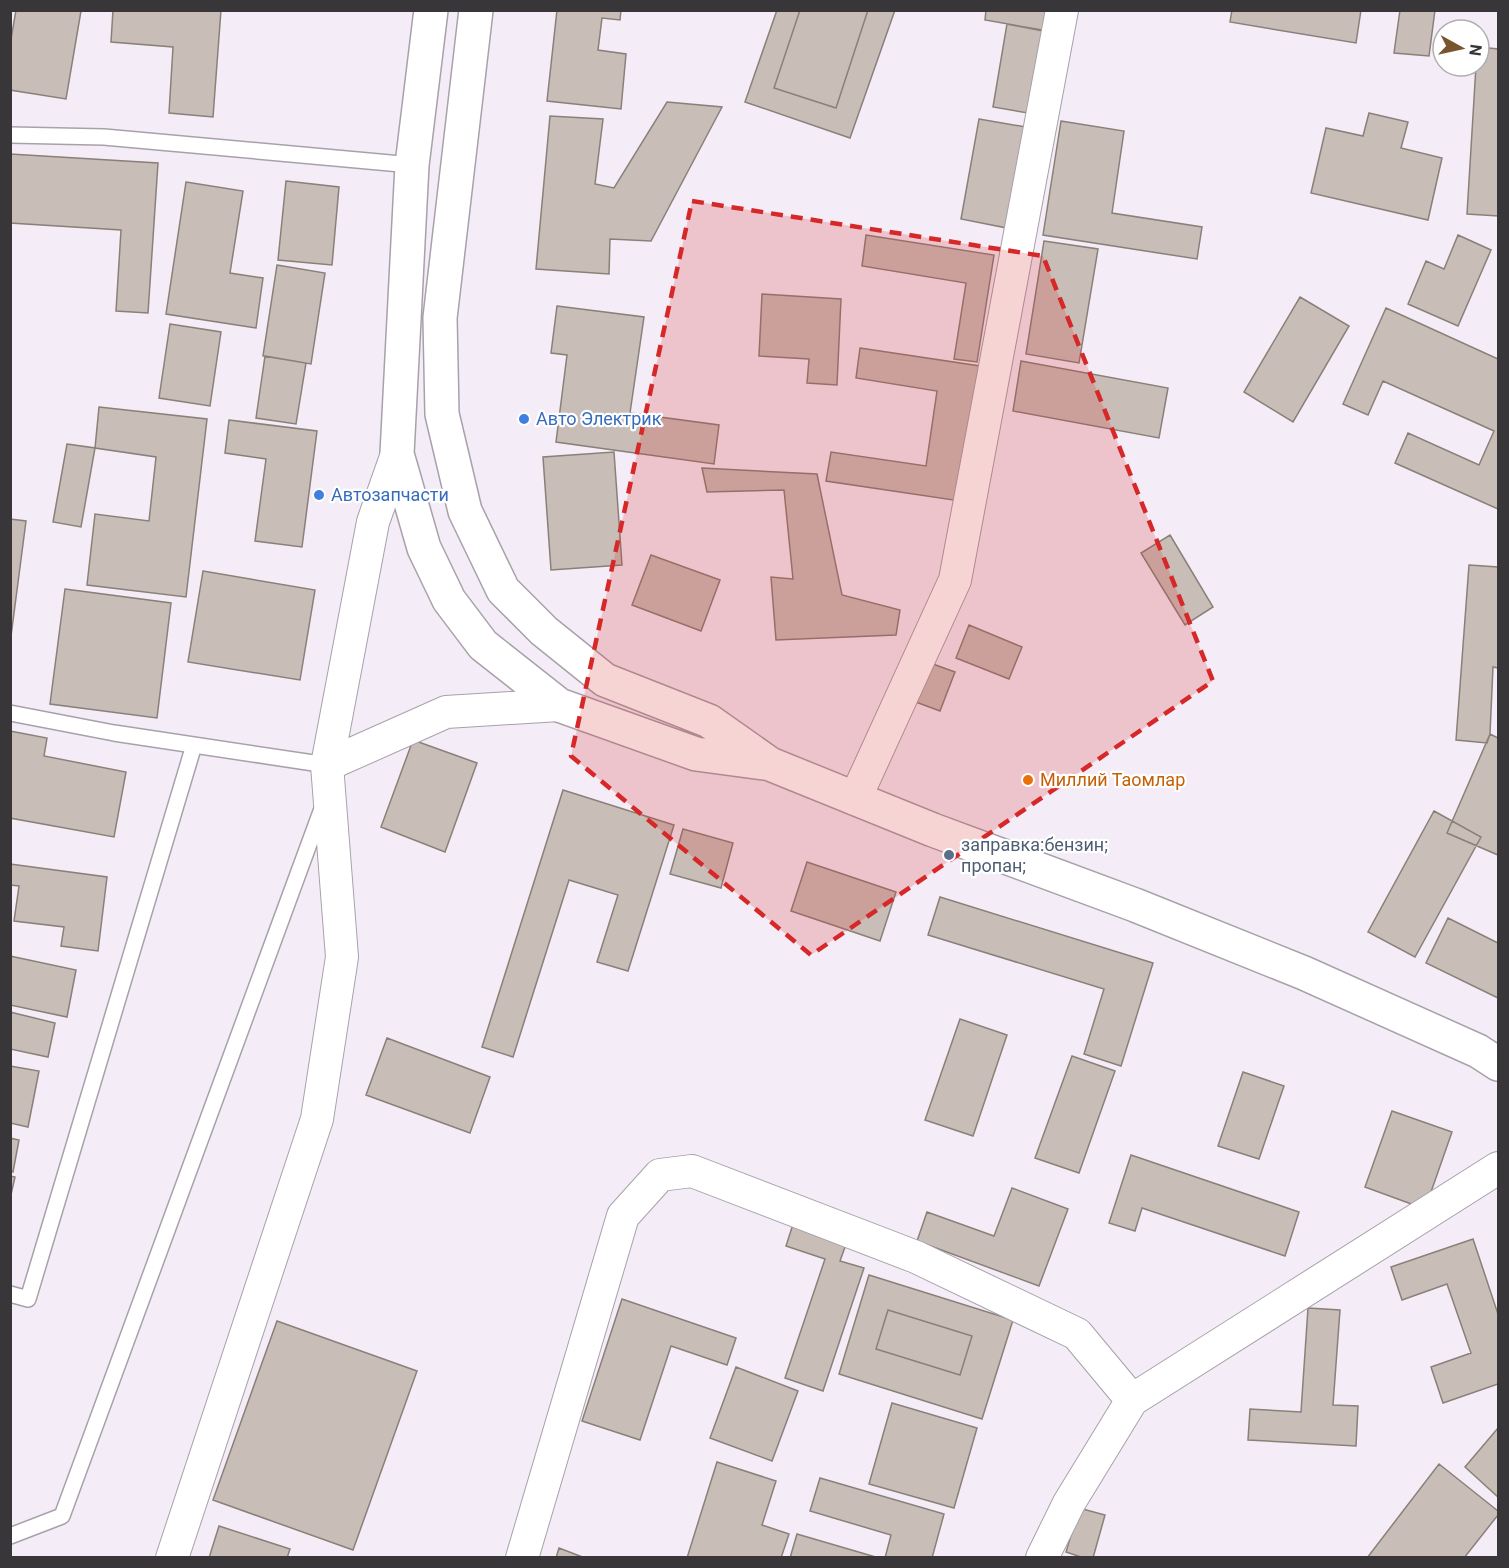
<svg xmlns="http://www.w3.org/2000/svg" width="1509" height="1568" viewBox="0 0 1509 1568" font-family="Roboto,sans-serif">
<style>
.building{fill:#c8beb7;stroke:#898079;stroke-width:1.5}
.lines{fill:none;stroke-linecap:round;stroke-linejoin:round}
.service-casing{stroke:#a8a1aa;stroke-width:18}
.minor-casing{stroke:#a8a1aa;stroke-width:34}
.primary-casing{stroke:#a8a1aa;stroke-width:36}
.service{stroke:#fff;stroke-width:15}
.minor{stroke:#fff;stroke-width:32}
.primary{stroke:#fff;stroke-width:33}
.marked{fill:#d62828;fill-opacity:0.2;stroke:#d62828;stroke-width:4.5;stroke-dasharray:12 8;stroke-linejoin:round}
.shop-dot{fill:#3f7fe0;stroke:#fff;stroke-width:2}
.food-dot{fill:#e8710a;stroke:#fff;stroke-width:2}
.service-dot{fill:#5c6f8a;stroke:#fff;stroke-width:2}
.labels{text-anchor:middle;stroke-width:4.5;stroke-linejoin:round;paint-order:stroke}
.shop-label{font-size:18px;fill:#366cbe;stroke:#fff;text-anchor:start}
.food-label{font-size:18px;fill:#c56008;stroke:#fff;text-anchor:start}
.service-label{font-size:18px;fill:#4e5e75;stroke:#fff;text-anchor:start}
</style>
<rect width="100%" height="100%" fill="#f4ecf6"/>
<path class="building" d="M16,10l65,1 -15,88 -56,-9v-45z
M113,10h108l-8,107 -44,-4 4,-66 -62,-5z
M557,10h64l-1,10 -18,-2 -4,32 28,4 -5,55 -74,-8z
M777,10h118l-45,128 -105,-36z
M800,10h68l-32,98 -62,-20z
M986,10h66l-4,21 -63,-11z
M1232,10h129l-5,33 -126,-21z
M1400,10h35l-6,46 -35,-3z
M1007,24l36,7 -15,82 -35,-6z
M1479,47l19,2v167l-31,-2 9,-148h3z
M667,102l55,5 -71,134 -41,-2 -1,35 -73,-5 14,-153 53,3 -8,65 19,4z
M1369,113l39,9 -7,26 41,10 -14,62 -117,-27 15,-65 37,8z
M979,119l47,8 -19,101 -46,-9z
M1061,121l63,10 -12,82 90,14 -5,32 -154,-24z
M10,154l148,9 -10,150 -32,-2 5,-81 -111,-7z
M286,181l53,6 -7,78 -54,-5z
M186,182l57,9 -13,82 33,5 -7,50 -90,-14z
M866,235l128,20 -17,107 -23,-3 12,-76 -104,-17z
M1458,235l33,15 -33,76 -50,-22 18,-43 18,8z
M1044,241l54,8 -19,114 -53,-9z
M277,265l48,8 -14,91 -48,-8z
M762,294l79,5 -4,86 -30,-2 2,-24 -50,-3z
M1300,297l49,29 -56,96 -49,-30z
M557,306l87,11 -14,96 89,12 -5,39 -158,-22 11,-87 -16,-2z
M1386,308l112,51v150l-103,-46 13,-30 71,32 15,-34 -111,-50 -15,34 -25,-11z
M170,324l51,8 -11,74 -51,-8z
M860,348l120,18 -20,135 -134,-20 5,-29 95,14 11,-75 -81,-13z
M265,356l41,7 -10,61 -40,-6z
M1021,361l147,27 -9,50 -146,-27z
M99,407l108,12 -21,178 -99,-12 8,-71 54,7 7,-64 -61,-9z
M229,420l88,11 -15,116 -47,-6 11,-82 -41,-6z
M67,444l28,4 -14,79 -28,-5z
M614,452l8,113 -71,5 -8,-113z
M702,468l115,6 25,121 58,15 -4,25 -120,5 -5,-63 22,2 -9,-89 -77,2z
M10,519l16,2 -16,123z
M1170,535l43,72 -28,18 -44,-72z
M651,555l69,25 -19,51 -69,-26z
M1469,565l29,2v101l-5,-1 -3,67 -3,9 -31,-3z
M203,571l112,19 -15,90 -112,-18z
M65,589l106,14 -14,115 -107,-14z
M969,625l53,22 -13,32 -53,-21z
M919,659l36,13 -15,39 -35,-13z
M10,731l37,7 -3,18 82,16 -12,65 -104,-19z
M1490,734l8,4v117l-51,-22z
M413,740l64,23 -32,89 -64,-25z
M563,790l111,35 -46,146 -31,-9 21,-67 -49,-15 -56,177 -31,-10z
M1434,811l47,26 -66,120 -47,-25z
M683,829l50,14 -12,45 -51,-14z
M807,862l89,30 -16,49 -89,-30z
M10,864l97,13 -9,74 -37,-5 3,-19 -50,-6 5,-35 -9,-1z
M940,897l213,66 -32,103 -37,-12 20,-65 -176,-54z
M1448,918l50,25v55l-72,-35z
M10,956l66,14 -9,47 -57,-12z
M10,1012l45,11 -7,34 -38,-8z
M960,1019l47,16 -34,101 -48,-16z
M387,1038l103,39 -20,56 -104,-38z
M1072,1056l43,15 -36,102 -44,-15z
M10,1066l29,5 -11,56 -18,-4z
M1243,1072l41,14 -25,73 -41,-13z
M1392,1111l60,21 -27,77 -60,-22z
M10,1138l9,2 -6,32 -3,-1z
M1131,1155l168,57 -14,44 -143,-48 -7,23 -26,-8z
M10,1176l5,1 -5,22z
M1012,1188l56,21 -29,77 -122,-45 10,-29 67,24z
M795,1218l54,18 -9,25 24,7 -41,123 -38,-13 40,-119 -39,-13z
M1473,1239l25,75v70l-55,19 -12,-36 40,-14 -24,-69 -45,16 -11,-33z
M869,1275l144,45 -31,99 -143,-45z
M622,1299l114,39 -9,27 -56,-19 -31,94 -58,-19z
M1308,1308l32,2 -7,95 25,1 -2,40 -108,-6 2,-31 51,3z
M888,1310l84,26 -12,39 -84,-26z
M277,1321l140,50 -64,179 -140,-50z
M736,1367l62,24 -26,70 -62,-23z
M892,1403l85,25 -23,80 -85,-24z
M1498,1428v69l-33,-30z
M717,1462l59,19 -14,44 27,9 -8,24h-94z
M1439,1464l59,47v4l-34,43h-97z
M820,1478l124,36 -12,44h-47l6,-23 -81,-24z
M1079,1508l26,7 -12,43h-9l-18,-6z
M219,1526l71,23 -3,9h-78z
M797,1534l82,24h-89z
M559,1548l26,10h-29z"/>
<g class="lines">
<defs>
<path id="service" d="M10,135l94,2 308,28
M10,713l104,20 213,32v3
M10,1294l18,5 166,-554
M10,1536l52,-20 261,-710"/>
<path id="minor" d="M397,454l-24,68 -46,243 119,-53 113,-7
M855,799l100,-219 107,-570
M172,1558l145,-439 25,-162 -15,-192
M522,1558l101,-342 37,-41 32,-4 224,86 161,77 55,66
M1042,1558l27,-55 63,-103 366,-232"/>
<path id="primary" d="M431,10l-19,155 -15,289 27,94 25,52 34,45 76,60 137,49 67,9
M476,10l-36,308 2,96 23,97 38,79 41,41 61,49 104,41 61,43 163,66 202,75 169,68 174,78 20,13"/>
</defs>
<use href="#service" class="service-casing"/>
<use href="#minor" class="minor-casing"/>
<use href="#primary" class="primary-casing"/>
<use href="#service" class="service"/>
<use href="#minor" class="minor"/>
<use href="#primary" class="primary"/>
</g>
<path class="marked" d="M692,201l351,55 170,425 -402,274 -240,-199z"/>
<g class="shop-dot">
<circle cx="524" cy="419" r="6"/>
<circle cx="319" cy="495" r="6"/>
</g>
<circle class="food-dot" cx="1028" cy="780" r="6"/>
<circle class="service-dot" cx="949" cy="855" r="6"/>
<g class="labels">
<g class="shop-label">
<text x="536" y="425">Авто Электрик</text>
<text x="331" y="501">Автозапчасти</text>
</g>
<g class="food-label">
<text x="1040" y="786">Миллий Таомлар</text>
</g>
<g class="service-label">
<text x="961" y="851">заправка:бензин;<tspan x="961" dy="21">пропан;</tspan></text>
</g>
</g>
<rect width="1509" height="1568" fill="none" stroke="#393639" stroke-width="24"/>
<g transform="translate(1461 48) rotate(98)"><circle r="28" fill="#ffffff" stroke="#b0afb0" stroke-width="1.5"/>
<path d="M0-4.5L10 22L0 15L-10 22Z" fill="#78552e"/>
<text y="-9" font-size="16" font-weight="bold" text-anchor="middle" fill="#393639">N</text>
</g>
</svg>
